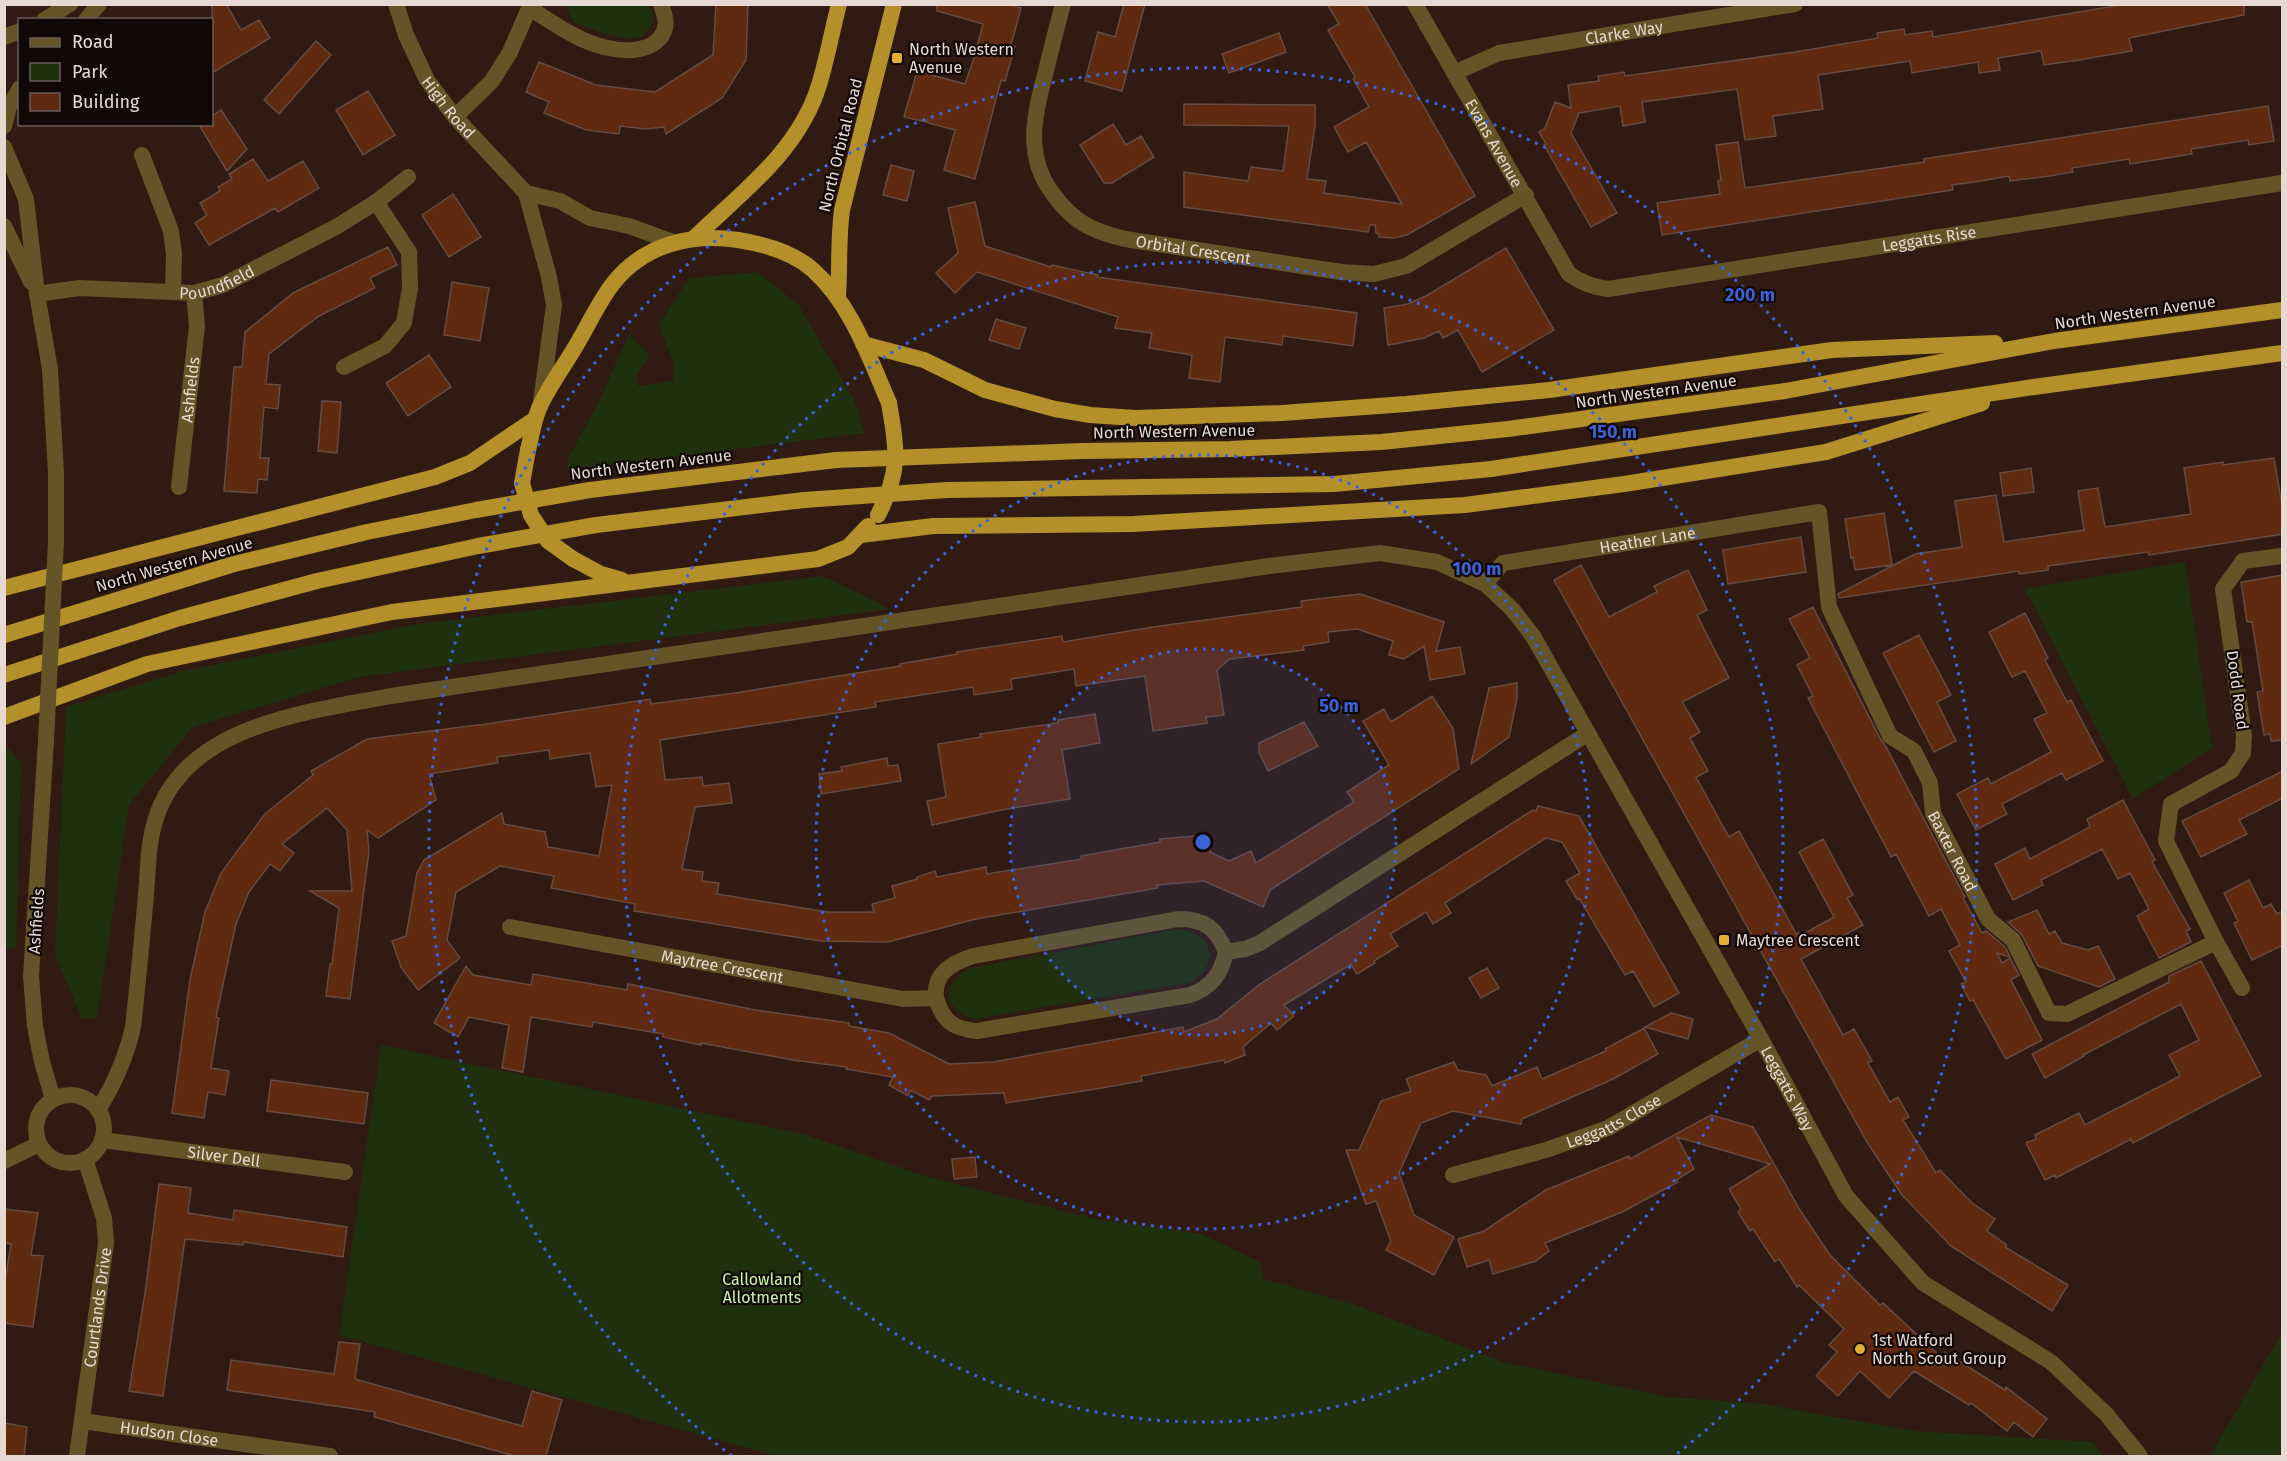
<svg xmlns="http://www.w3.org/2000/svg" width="2287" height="1461" viewBox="0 0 2287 1461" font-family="'Fira Sans',sans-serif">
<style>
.green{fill:#1f300f}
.building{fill:#602a10;stroke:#654b41;stroke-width:1.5}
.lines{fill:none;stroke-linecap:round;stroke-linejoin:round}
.minor{stroke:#645427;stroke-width:16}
.tertiary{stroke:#645427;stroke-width:16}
.trunk{stroke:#b39029;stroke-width:16}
.tertiary-bridge{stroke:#645427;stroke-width:16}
.trunk-bridge{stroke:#b39029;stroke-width:16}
.ring{fill:none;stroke:#3b63d7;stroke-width:3;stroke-dasharray:3 6}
.poi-dot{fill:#e1af34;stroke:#110805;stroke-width:2}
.labels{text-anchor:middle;stroke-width:4.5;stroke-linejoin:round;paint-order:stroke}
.street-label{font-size:16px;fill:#e7d8d1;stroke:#110805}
.poi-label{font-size:16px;fill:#e7d8d1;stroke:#110805;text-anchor:start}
.park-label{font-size:16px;fill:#c7f5a3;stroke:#110805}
.centre{fill:#3b63d7;stroke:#110805;stroke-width:3}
.ring-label{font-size:18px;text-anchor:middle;font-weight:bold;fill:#3b63d7;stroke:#110805;stroke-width:4.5;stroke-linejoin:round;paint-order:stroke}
</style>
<rect width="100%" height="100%" fill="#301a11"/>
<path class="green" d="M567,5h80c6,7 9,11 4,20 -11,24 -41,10 -59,4 -5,-2 -14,-4 -18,-7 -4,-4 -6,-12 -7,-17z
M757,272l41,32 56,96 11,33 -297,37v-11l30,-56 31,-69 21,21 -14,21 2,10 35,-5 1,-16 -15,-41 30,-46z
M2185,562l27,186 -79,51 -108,-210z
M823,576l68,33 -532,68 -166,50 -64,78 -32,214h-15l-27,-65 11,-247 117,-36 234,-47z
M10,749l11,15 -5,184 -11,2 -1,-199z
M1177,929c36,2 45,37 12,54l-214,36c-32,-6 -35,-38 -4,-51z
M381,1045l422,89 125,43 167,42 107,15 58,28 4,17 91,26 148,57 166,35 94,7 151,27 179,11 10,14h-1326l-438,-121z
M2282,1332v124h-72z"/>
<path class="building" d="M212,4h14l15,26 18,-10 11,18 -58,35z
M716,4h32l-2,56 -24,38 -56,36 -2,-7 -19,2 -25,-3 -1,8 -33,-4 -42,-17 5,-11 -23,-10 13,-30 57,23 59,7 58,-37z
M937,4h71l13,4 -10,37 4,1 -5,18 -5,17 -4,-1 -26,99 -31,-9 11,-40 -27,-7 -1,-4v3l-23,-5 13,-46 48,13 8,-23 10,-37 -46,-13z
M1124,4h21l-23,87 -37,-10 13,-49 17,5z
M1327,4h38l110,192 -68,39 -13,3 -15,-1v-3l-3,-1 -1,-8h-5l-2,7 -184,-25v-35l64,9 3,-14 32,4 6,-45 -105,-1v-21l131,1v21l-8,53 19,2 -2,12 78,11 -36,-62 -18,10 -14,-25 35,-20 -16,-28 2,-2 -27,-47 11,-6z
M2126,4h118v11l-115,23 3,13 -53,9 -35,5 -3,-14 -43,7 2,12 -21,3 -1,-11 -66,11 -2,-12 -92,14 5,34 -50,7 3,20 -31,4 -8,-51 -95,13 3,20 -22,4 -3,-20 -41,7 -8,20 46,80 -26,14 -47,-82 2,-1 -7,-12 6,-4 10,-26 16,6 -3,-23 31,-4 -1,-5 26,-4 1,4 170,-24 83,-14 -1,-5 27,-4 1,6 27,-4 1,6z
M1279,33l7,19 -57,21 -7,-19z
M316,41l15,14 -52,59 -15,-14z
M368,91l27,44 -32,20 -27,-45z
M2268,106l6,35 -25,4 -1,-5 -57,9 1,5 -37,6 -25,4 -1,-5 -57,9 1,4 -24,4 -39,5 -1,-5 -28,5 -29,4 1,5 -291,45 -5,-32 63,-9 -2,-13 3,-1 -5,-35 22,-3 7,46 179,-26v-3z
M221,110l26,39 -20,22 -28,-46 13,-1v-8z
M1113,124l13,21 15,-9 13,21 -42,26h-8l-24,-38z
M253,159l15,22 35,-20 16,27 -41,24 -3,-4 -66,37 -14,-22 12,-8 -7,-12 20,-12 -2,-4 14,-8 -3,-5z
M891,165l23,6 -7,30 -24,-6z
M453,194l28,43 -32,20 -27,-42z
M975,202l10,44 66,21 1,-2 46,10 -1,2 260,36 -4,33 -70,-10 -1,9 -57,-8 -5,45 -31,-4 3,-23 -43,-7 3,-15 -37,-5 3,-11 -141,-45 -22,21 -19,-20 22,-20 -10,-45z
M388,247l9,18 -27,13 5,10 -56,28 -50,38 -3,30 14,1 -2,24 -14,-2 -1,12 -3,39h9l-2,22 -9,-1 -1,14 -33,-2 10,-124h8l3,-35 48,-39z
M1506,248l48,82 -72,42 -24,-42 -15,8 -4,-7 -15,7 -36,7 -4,-37 24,-4 18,-8z
M452,282l37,6 -9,53 -36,-6z
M996,319l30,9 -7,21 -30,-9z
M429,355l22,32 -43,29 -22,-33z
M322,401l19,1 -4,51 -19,-2z
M2274,458l9,53v23l-134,21 -1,-3 -100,14v4l-29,4v-3l-180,27 -1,-4 77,-40 47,-7 -7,-46 41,-6 8,47 80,-12 -6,-39 20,-3 7,39 86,-13 -7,-46 39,-6v3z
M2031,468l3,24 -31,4 -3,-23z
M1884,513l8,52 -37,5 -2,-13 -2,1 -6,-39z
M1801,537l5,35 -78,12 -5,-34z
M1581,565l28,52 48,-25 -3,-6 34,-16 19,40 -10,5 32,63 -47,24 18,30 -10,6 18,33 -12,6 33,60 10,-6 58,104 2,-2 1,3 34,-19 -35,-65 24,-13 30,56 -6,3 16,27 -62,34 42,76 11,-6 18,32 -4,2 22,39 8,-5 11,20 -6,3 33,53 4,-3 31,32 24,17 -8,12 20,14 -2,2 63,38 -16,26 -101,-65 -49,-51 -35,-53 -313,-562z
M2283,575v165l-12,1 -1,-7 -6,1 -7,-43 6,-1 -11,-69h-5l-6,-40z
M1360,594l84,28 -8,29 24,-4 5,27 -35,6 -6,-34 -20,13 -15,-4 4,-14 -36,-12 -29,3 1,10 -26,4 1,4 -74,9 -13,11 7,45 -18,2 1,6 -54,8 -8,-55 -69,10 -2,-17 -63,10 1,10 -38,6 -1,-8 -98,15 1,5 -216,33 5,40 37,-3 1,9 26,-3 3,20 -37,4 -13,62 21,3 -1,9 17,2 -2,11 110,18h47l-2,-8 23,-6 -3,-12 25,-7v-2l18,-6 2,6 49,-10 1,7 95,-15 -1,-3 79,-14v-3l48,-4 2,17 19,9 22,-10 5,12 98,-61 -7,-10 42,-27 -26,-44 21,-12 7,13 41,-26 21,32 6,41 -189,121 -7,17 -59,-26 -47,4 1,3 -182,31 -88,23 -68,-1 -186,-30 1,-7 -84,-16 3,-12 -54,-10 -44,26 -9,48 13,18 -42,32 -17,-23 -9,-26 14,-5 11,-63 7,-13 78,-47 2,11 41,8 3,15 51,9 13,-71 -16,2 -6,-34 -40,6 -1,-9 -52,7 1,6 -69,11 7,26 -58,38 -11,-8 2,21 -19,148 -24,-3 4,-32h2l7,-56 -29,-17h42l-5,-61 -20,-22 -45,36 12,9 -14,18 -10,-7 -21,28 -13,32 -20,93 3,1 -8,50 18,3 -4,24 -17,-3 -4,26 -32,-5 18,-133 15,-68 16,-39 44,-59 48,-39 -2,-4 56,-32 119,-15 164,-25 1,5 84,-11 165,-27v-2l57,-10v-2l105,-16 1,6 90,-15 149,-20 -1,-6z
M1813,607l68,133 4,5 80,152 -2,1 19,35 4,-2 19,16 5,10 -13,-4 5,10 8,-5 9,17 -8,5 31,60 -36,19 -33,-59 -3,1 -9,-17 5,-2 -17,-31 11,-6 -19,-36 -12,7 -33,-62 -5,3 -83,-159 5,-2 -16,-31 13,-7 -21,-39z
M2025,613l23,45 -3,2 22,42 4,-2 32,61 -37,19 -4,-7 -60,31 5,10 -31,16 -19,-36 31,-16 3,6 60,-32 -17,-33 13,-6 -22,-42 -13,6 -23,-45z
M1919,635l32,60 -14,7 19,39 -22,11 -51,-99z
M1517,683v15l-8,39 -38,27 18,-76z
M1095,714l5,29 -38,7 8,49 -69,11 -69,15 -5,-24 19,-4 -8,-53 43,-7 -1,-3 78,-11v-3z
M1304,722l14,24 -50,25 -9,-19v-9z
M887,758l1,8 10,-1 3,16 -80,13 -2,-20 23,-3 -1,-4z
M2283,771v27l-44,22 8,14 -46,23 -19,-36z
M2123,800l32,60 -3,2 38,67 -4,2 5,11 -32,16 -22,-42 12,-7 -19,-36 -12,6 -16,-30 -61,31 2,5 -30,15 -18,-36 30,-16 5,11 60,-32 -3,-8z
M1538,806l41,10 100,177 -25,14 -21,-36 -8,4 -46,-77 -2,1 -11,-18 14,-8 -18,-31 -16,-4 -101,65 6,10 -18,11 -7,-12 -36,22 8,12 -24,15 1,2 -18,11 -6,-10 -67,41 10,11 -17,14 -6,-7 -28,24 2,8 -20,8 -1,-3 -83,16 1,5 -46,8 -90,14 -2,-10 -72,3 -3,4 -19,-10 -2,6 -19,-11 4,-8 -47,-8 1,-2 -54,-7 -92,-17v2l-38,-8v-3l-70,-12 -1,5 -61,-10 -8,55 -21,-4 7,-43 -40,-8 -11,20 -24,-14 32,-57 7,9 58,10 2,-11 94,16 1,-6 127,26 94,13v3l40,7 60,31 44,-2 190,-35 1,5 33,-13 43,-35 273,-174 3,1z
M2249,880l14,28 8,-4 6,10 6,-3v34l-31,15 -18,-37 4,-2 -14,-28z
M2037,910l12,24 6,-3 7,12 26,7 10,-4 17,33 -16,8 -61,-21 -16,-31 -14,-13z
M2201,961l60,115 -128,67 -2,-4 -75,39 -1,-3 -10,5 -19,-37 10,-4 -1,-4 44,-22 6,12 95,-49 -11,-21 30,-15 -18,-36 -98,51 1,1 -39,22 -13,-24 137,-72v-6z
M1487,968l12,20 -18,10 -12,-20z
M1671,1013l22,6 -5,20 -43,-12z
M1644,1028l14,26 -45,25 -91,40 -1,5 -68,-13 -32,12 -22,50 15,42 40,22 -20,38 -48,-25 5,-9 -15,-40 -10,3 -20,-54h13l22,-49 30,-10 -5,-12 48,-17 4,8 28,5 6,11 45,-19 5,12 64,-28 -1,-2z
M271,1080l97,13 -4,31 -97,-13z
M1711,1115l42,12 47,83 30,45 50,50 3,-2 59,55 3,-6 60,38 1,-3 41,32 -14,18 -19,-15 -7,9 -36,-28 -2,2 -55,-34 -25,27 -29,-27 -22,25 -22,-20 21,-24 -8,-7 15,-16 -45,-44 -2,2 -18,-28 -4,3 -22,-33 -3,2 -12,-19 3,-3 -12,-20 41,-25 -93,-27 17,32 -18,11 2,2 -56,30 -77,31 4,8 -13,10 -43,13 -4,-14 -22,7 -9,-28 26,-8 62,-41 83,-34 1,3z
M975,1157l2,20 -23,2 -2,-20z
M159,1184l32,4 -3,25 45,7 1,-10 113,17 -4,30 -99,-15 -1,3 -58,-6 -22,157 -34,-5 16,-98z
M4,1209l34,4 -7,42 12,1 -10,71 -29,-4v-35l7,-44 -7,-1z
M339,1342l21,2 -5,35 167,47 10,-35 30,9 -16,56h-31l-141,-39 1,-5 -148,-22 4,-30 103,14z
M4,1423l23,4 -3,29h-20z"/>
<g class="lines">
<g class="minor">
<path id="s1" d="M1063,4c-6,23 -12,45 -17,67 -12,43 -22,85 7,123 20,28 39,37 72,45l216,33 33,2 32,-8 120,-71"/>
<path id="s2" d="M1415,4l154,270c12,9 24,13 39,15l674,-106"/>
<path d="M531,9c31,20 64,44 103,41 8,-1 19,-4 25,-11 10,-11 7,-21 2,-35"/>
<path id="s3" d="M1454,73l45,-20 296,-49"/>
<path d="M455,117l37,-36 18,-29 21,-48"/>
<path d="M142,155l29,76 3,23 -1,37"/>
<path id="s4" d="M37,294l42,-6 115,5 29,-8 113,-58 40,-25 32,-25"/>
<path d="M344,367l41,-21 19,-23 6,-35 -1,-36 -33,-50"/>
<path id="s5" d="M179,487l18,-161 -3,-33"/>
<path id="s6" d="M1485,584l18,-21 316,-51 10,95 61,129 24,15 16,32 3,30 55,106 25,21 36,73 18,1 149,-72"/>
<path id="s7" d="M510,927l393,72 33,-1c7,23 17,31 41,33l213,-36c22,-8 31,-21 36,-43l19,-3 15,-6 327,-209"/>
<path d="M2242,988l-26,-46 -50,-101 5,-37 60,-33 12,-18 1,-17 -21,-147 20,-28 39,-5"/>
<path d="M936,998c-3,-25 16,-35 37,-42l205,-37c26,0 38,8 48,33"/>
<path id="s8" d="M98,1110c17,-27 28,-52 35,-83 5,-44 9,-88 13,-132 2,-25 2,-53 10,-77 30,-94 153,-106 235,-122l878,-130 111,-13 57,9 48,22 27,25 21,27 228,403 85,157 77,87 128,79 56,53 33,41"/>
<path id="s9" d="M102,1140l243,32"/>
<path d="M4,1161l35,-17"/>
<path id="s10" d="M1453,1175l93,-25 62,-22 153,-89"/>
<path id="s11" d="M82,1421l248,35"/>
</g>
<g class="tertiary">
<path id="s12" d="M396,4l10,31 21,45 28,37 71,76 23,84 5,28 -13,97"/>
<path d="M44,20l26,-16"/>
<path d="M86,20l13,-16"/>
<path d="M4,37l16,-6"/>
<path d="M4,126l5,-19 11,-19"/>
<path d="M4,147l22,52 11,95 13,75 6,104v68"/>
<path d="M526,193l34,8 30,17 39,8 44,16"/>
<path d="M4,226l27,56"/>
<path d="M46,741l-15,235 4,50 7,36 11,37"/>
<circle cx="70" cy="1129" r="34"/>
<path id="s13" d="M77,1456l29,-213 -2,-25 -19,-59"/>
</g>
<path class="trunk" d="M693,239c48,-46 106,-88 126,-154 8,-26 13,-54 20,-81
M838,297c2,-30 0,-58 4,-87l52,-206
M863,344l61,16 61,30 70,19 35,6 46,3 146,-5 124,-9 143,-14 283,-40 163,-7
M528,450c4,-16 6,-34 14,-48 10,-20 24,-39 35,-58 12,-20 23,-45 38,-63 31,-37 77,-48 123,-41 25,4 55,12 75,30 38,34 56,87 76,133
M861,535l72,-9 200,-2 332,-19 159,-21 202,-32 156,-49
M573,559l28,15 21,6
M4,588l431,-111 35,-14 65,-44
M4,635l230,-71 133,-32 109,-22 114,-20 246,-30 247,-9 147,-2 151,-7 127,-13 277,-38 269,-50 228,-31
M4,675l176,-57 137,-37 161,-35 118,-21 208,-25 143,-10 387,-6 157,-15 543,-82 248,-34
M4,717l143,-53 245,-52 426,-53 30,-12 20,-21"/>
<path class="tertiary-bridge" d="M46,741l10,-200"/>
<path class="trunk-bridge" d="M528,450l-6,33 9,32 17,26 25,18
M878,515c23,-44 19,-65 11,-112"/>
</g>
<circle cx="1203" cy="842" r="193" fill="#3b63d7" fill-opacity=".12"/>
<g class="ring">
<circle cx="1203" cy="842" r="193"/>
<circle cx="1203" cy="842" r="387"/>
<circle cx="1203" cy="842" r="580"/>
<path d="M732 1456A774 774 0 1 1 1674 1456"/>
</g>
<g class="poi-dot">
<rect x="891" y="52" width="12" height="12" rx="3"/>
<rect x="1718" y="934" width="12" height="12" rx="3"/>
<circle cx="1860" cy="1349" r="6"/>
</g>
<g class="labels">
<g class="street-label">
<text dy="6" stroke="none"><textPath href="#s3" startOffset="176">Clarke Way</textPath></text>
<text dy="6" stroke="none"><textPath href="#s12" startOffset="117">High Road</textPath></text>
<text dy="6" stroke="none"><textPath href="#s2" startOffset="160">Evans Avenue</textPath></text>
<text transform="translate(840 145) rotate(-76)" y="6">North Orbital Road</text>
<text dy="6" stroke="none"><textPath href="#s2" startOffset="678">Leggatts Rise</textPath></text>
<text dy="6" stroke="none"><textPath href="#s1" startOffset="354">Orbital Crescent</textPath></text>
<text dy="6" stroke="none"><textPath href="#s4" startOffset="182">Poundfield</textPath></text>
<text transform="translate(2135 312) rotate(-8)" y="6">North Western Avenue</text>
<text dy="6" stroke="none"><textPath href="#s5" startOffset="98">Ashfields</textPath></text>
<text transform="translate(1656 391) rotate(-8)" y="6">North Western Avenue</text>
<text transform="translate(1174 431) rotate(-1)" y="6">North Western Avenue</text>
<text transform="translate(651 464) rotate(-7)" y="6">North Western Avenue</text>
<text dy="6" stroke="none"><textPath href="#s6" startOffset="174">Heather Lane</textPath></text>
<text transform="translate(174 564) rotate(-16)" y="6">North Western Avenue</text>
<text transform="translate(2238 690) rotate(82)" y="6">Dodd Road</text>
<text dy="6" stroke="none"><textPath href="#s6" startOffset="723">Baxter Road</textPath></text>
<text transform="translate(36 921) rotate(-86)" y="6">Ashfields</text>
<text dy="6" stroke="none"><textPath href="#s7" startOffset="216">Maytree Crescent</textPath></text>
<text dy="6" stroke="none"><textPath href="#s8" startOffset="2280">Leggatts Way</textPath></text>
<text dy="6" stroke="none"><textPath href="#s10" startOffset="170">Leggatts Close</textPath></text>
<text dy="6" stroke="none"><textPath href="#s9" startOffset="123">Silver Dell</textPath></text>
<text dy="6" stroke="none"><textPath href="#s13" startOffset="150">Courtlands Drive</textPath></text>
<text dy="6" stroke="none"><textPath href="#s11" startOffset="88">Hudson Close</textPath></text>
</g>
<g class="poi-label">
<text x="909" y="55">North Western<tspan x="909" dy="18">Avenue</tspan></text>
<text x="1736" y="946">Maytree Crescent</text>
<text x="1872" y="1346">1st Watford<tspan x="1872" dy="18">North Scout Group</tspan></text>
</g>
<g class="park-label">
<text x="762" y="1285">Callowland<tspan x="762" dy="18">Allotments</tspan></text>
</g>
</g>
<circle cx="1203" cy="842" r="9" class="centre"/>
<g class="ring-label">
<text x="1750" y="301">200 m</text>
<text x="1613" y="438">150 m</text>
<text x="1477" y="575">100 m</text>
<text x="1339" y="712">50 m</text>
</g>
<rect width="2287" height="1461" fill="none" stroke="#e7d8d1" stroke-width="12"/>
<rect x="18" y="18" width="195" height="108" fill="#110805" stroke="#675b57" stroke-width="1.5"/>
<rect x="30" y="38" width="30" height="9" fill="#645427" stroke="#675b57" stroke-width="1.5"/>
<text x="72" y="48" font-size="18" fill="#e7d8d1">Road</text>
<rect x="30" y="63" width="30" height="18" fill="#1f300f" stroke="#675b57" stroke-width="1.5"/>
<text x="72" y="78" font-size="18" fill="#e7d8d1">Park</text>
<rect x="30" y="93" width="30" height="18" fill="#602a10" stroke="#675b57" stroke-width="1.5"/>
<text x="72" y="108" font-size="18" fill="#e7d8d1">Building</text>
</svg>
